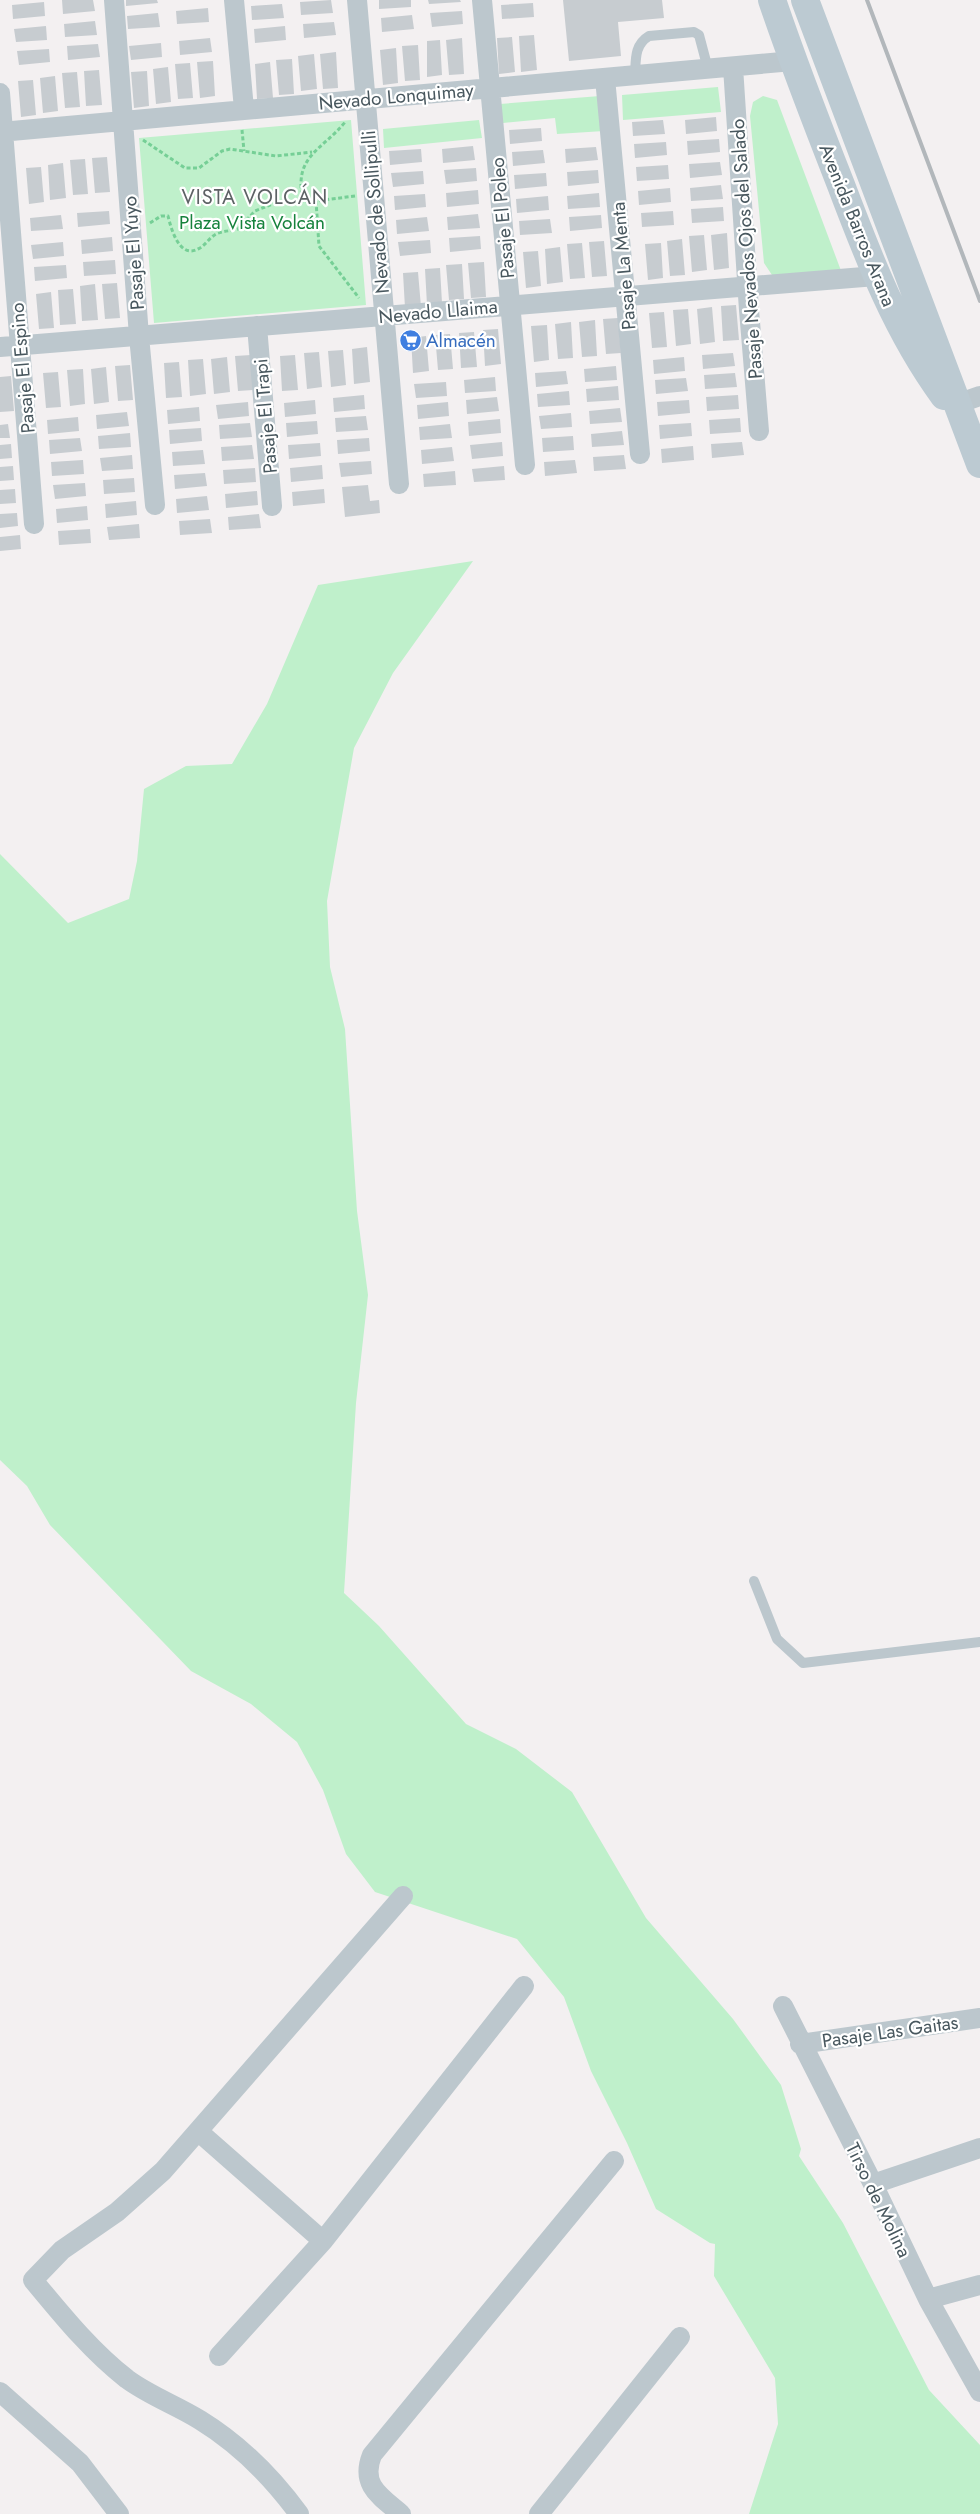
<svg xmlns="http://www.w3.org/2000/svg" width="980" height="2514" viewBox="0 0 980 2514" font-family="Jost,sans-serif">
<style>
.green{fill:#bff0cb}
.building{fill:#c7ccd0}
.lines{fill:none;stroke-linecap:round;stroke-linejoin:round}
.path{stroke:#76cf96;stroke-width:3;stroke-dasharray:4 2.5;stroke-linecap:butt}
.lane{stroke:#bcc7cd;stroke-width:10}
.street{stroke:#bcc7cd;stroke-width:20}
.secondary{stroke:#bccad2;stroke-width:28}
.rail{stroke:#b2b7bb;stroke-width:4}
.labels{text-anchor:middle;stroke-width:4.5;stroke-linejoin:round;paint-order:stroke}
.street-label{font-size:19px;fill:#48575e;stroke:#fff}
.park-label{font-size:19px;fill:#16823c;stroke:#fff}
.shop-label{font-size:19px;fill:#366cbe;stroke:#fff;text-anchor:start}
.neighbourhood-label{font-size:20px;letter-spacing:1px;fill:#5d6265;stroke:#fff}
</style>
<rect width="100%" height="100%" fill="#f3f0f1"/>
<path class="green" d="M718,87l3,25 -98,8 -1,-25z
M600,96l4,35 -47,3 -2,-16 -52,5 -3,-19z
M763,96l14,4 66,176 -69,2 -10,-15 -14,-147 3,-14z
M351,120l15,185 -212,18 -15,-185z
M479,120l3,18 -98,10 -1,-19z
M473,561l-80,112 -39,75 -27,153 3,66 15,62 12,182 11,84 -12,108 -12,190 35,33 87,98 50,25 56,43 74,126 87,101 48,66 20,64 -2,7 44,67 86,167 51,55v69h-231l29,-90 -3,-46 -61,-102 1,-32 -5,-1 -54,-34 -29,-66 -36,-72 -27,-74 -47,-58 -142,-47 -29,-38 -23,-64 -26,-48 -46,-38 -60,-33 -141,-146 -23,-39 -27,-26v-606l68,69 61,-24 8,-38 7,-72 42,-23 46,-2 35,-60 51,-119z"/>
<path class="building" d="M62,0h31l2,11 -32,3z
M126,0h31l1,3 -32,3z
M331,0l2,13 -32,2 -1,-13z
M379,0h32v7l-32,2z
M428,0h32l1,2 -32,2z
M563,0h99l2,18 -46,4 3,34 -52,5z
M44,2l1,14 -32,3 -1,-14z
M533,3l1,14 -32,2 -1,-14z
M282,4l2,14 -32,2 -1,-14z
M208,8l1,14 -32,2 -1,-13z
M462,11l1,13 -31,3 -2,-14z
M158,13l2,14 -32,2 -1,-13z
M412,15l2,14 -32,3 -1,-14z
M95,21l2,14 -32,2 -1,-13z
M334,22l2,13 -32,3 -1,-14z
M46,26l1,14 -31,2 -2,-13z
M285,26l1,14 -31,3 -1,-14z
M534,35l3,35 -16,2 -2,-36z
M512,37l3,35 -16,2 -2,-36z
M210,38l2,14 -32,3 -1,-14z
M462,38l2,36 -15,1 -3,-35z
M440,40l2,35 -15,2v-36z
M161,43l1,14 -31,3 -2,-14z
M98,44l2,13 -32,3 -1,-14z
M418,45l2,35 -15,1 -3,-35z
M396,48l2,35 -15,2 -3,-35z
M49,49l1,13 -31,3 -2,-14z
M336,52l2,36 -15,1 -3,-35z
M314,54l3,35 -16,2 -3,-35z
M292,59l2,35 -15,1 -3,-35z
M213,61l2,35 -15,2 -3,-36z
M270,62l3,36 -16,1 -2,-35z
M190,63l3,35 -15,1 -3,-35z
M168,67l3,35 -15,2 -3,-35z
M99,70l3,35 -16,1 -2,-35z
M147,71l2,35 -15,2 -3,-36z
M77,72l3,35 -15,1 -3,-35z
M55,76l3,35 -15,2 -3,-35z
M33,80l3,35 -15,2 -3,-36z
M716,117l1,14 -31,3 -1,-14z
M663,120l2,14 -32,2 -1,-14z
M541,128l1,13 -32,3 -1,-14z
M719,139l1,13 -32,3 -1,-14z
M666,142l1,13 -32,3 -1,-14z
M473,146l2,14 -32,3 -1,-14z
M596,147l2,13 -32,3 -1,-14z
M421,149l1,13 -32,3 -1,-14z
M543,150l2,13 -32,3 -1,-14z
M107,157l3,35 -15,1 -3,-35z
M85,159l3,35 -15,1 -3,-35z
M720,162l2,13 -32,3 -1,-14z
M63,163l3,35 -16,2 -2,-35z
M668,165l1,14 -32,2 -1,-14z
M41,167l3,35 -15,2 -3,-36z
M476,168l1,13 -31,3 -2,-14z
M598,170l1,13 -31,3 -1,-14z
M423,171l1,13 -31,3 -2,-14z
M546,173l1,13 -32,3 -1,-14z
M721,185l2,14 -32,2 -1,-13z
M670,188l1,14 -32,3 -1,-14z
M478,190l1,14 -32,3 -1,-14z
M599,193l1,14 -32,2 -1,-13z
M425,194l1,13 -31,3 -1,-14z
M548,196l1,14 -32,3 -1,-14z
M723,207l1,14 -32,2 -1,-14z
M109,211l1,13 -32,3 -1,-14z
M673,211l1,14 -32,2 -1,-14z
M478,214l2,14 -32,2 -1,-13z
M61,215l2,14 -32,2 -1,-13z
M601,215l1,13 -32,3 -1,-14z
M427,217l2,14 -32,3 -1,-14z
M550,219l2,14 -32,2 -1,-14z
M727,233l2,35 -15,2 -3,-35z
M704,235l3,35 -15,2 -3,-36z
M480,236l1,13 -31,3 -1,-14z
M112,237l1,14 -31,3 -1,-14z
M682,239l3,36 -15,1 -3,-35z
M430,240l1,13 -31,3 -2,-14z
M604,241l3,35 -15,1 -3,-35z
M63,242l1,14 -31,3 -2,-14z
M582,243l3,35 -15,1 -3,-35z
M661,243l2,35 -15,2 -3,-36z
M560,247l3,35 -16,2 -2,-35z
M538,251l3,35 -15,2 -3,-36z
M115,260l1,14 -32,2 -1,-14z
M484,262l2,35 -15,1 -3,-35z
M462,264l2,35 -15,1 -3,-35z
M66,265l1,13 -32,3 -1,-14z
M440,268l2,35 -15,2 -2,-36z
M418,272l3,35 -16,1 -2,-35z
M117,283l3,35 -15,1 -3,-35z
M95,284l3,36 -16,1 -2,-35z
M73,289l3,35 -16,1 -2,-35z
M51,292l3,36 -15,1 -3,-35z
M736,305l3,35 -16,1 -2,-35z
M712,307l3,35 -15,2 -3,-35z
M688,309l3,35 -15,2 -3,-36z
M664,312l3,35 -15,1 -3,-35z
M618,318l3,35 -15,1 -3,-35z
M595,320l2,36 -15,1 -3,-35z
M571,322l2,36 -15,1 -3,-35z
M547,325l2,35 -15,2 -3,-36z
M498,329l3,35 -16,2 -2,-36z
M474,332l3,35 -16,1 -2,-35z
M450,334l3,35 -15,1 -3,-35z
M426,336l3,35 -16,2 -2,-35z
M367,347l3,35 -16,2 -2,-35z
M343,350l3,35 -15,2 -3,-36z
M319,352l3,35 -15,2 -3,-36z
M733,353l2,13 -32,3 -1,-14z
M251,355l2,35 -15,1 -3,-35z
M295,355l3,35 -16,1 -2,-35z
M227,357l3,35 -16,2 -3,-35z
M684,357l1,14 -31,3 -1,-14z
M203,359l3,35 -16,2 -2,-36z
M179,362l3,35 -16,1 -2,-35z
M130,365l3,35 -15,1 -3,-35z
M616,366l1,14 -32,2 -1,-13z
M106,367l3,35 -15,2 -3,-35z
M83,369l2,35 -15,2 -3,-36z
M566,371l2,13 -32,3 -1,-14z
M58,372l3,35 -15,1 -3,-35z
M735,373l2,14 -32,2 -1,-14z
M11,376l3,35 -14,1v-35z
M495,377l1,14 -31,2 -1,-13z
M686,378l2,13 -32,3 -1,-14z
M446,382l1,14 -31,2 -2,-14z
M618,386l1,14 -32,2 -1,-13z
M569,391l1,14 -32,2 -1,-13z
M364,395l1,14 -31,3 -1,-14z
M738,395l1,14 -32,2 -1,-14z
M497,397l2,14 -32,3 -1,-14z
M315,400l1,14 -31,3 -1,-14z
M689,400l1,13 -32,3 -1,-14z
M248,402l1,14 -31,3 -2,-14z
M448,402l1,14 -31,3 -1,-14z
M199,407l1,14 -32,3 -1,-14z
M620,408l2,14 -32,2 -1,-13z
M127,412l2,14 -32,3 -1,-14z
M571,413l1,14 -31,2 -2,-13z
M366,416l2,14 -32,2 -1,-14z
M78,417l1,14 -31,3 -1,-14z
M740,418l1,14 -31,2 -1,-14z
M500,419l1,14 -32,3 -1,-14z
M317,421l1,13 -31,3 -1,-14z
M250,423l2,14 -32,2 -1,-14z
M691,423l1,13 -32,3 -1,-14z
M8,424l2,14h-10v-13z
M450,424l2,14 -32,2 -1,-13z
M201,428l1,13 -32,3 -1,-14z
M622,431l2,14 -32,2 -1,-13z
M130,433l1,14 -32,2 -1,-13z
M573,436l1,14 -31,2 -1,-14z
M80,438l2,13 -32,3 -1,-14z
M369,438l1,13 -32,3 -1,-14z
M502,442l1,14 -31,3 -2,-14z
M742,442l2,13 -32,3 -1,-14z
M320,443l1,13 -32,3 -1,-14z
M11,444l1,14 -12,1v-14z
M252,445l2,14 -32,2 -1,-14z
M693,446l1,14 -32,3 -1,-14z
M452,447l2,14 -32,3 -1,-14z
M203,450l2,14 -32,2 -1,-14z
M132,455l1,14 -31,2 -2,-13z
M624,455l2,14 -32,2 -1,-14z
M83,460l1,14 -32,2 -1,-14z
M575,460l2,13 -32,3 -1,-14z
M371,461l1,13 -31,3 -2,-14z
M322,465l1,14 -32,3 -1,-14z
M13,466l1,14 -14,1v-14z
M504,466l1,14 -31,2 -2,-13z
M255,468l1,14 -32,2 -1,-14z
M455,471l1,14 -32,2 -1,-13z
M205,473l2,13 -32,3 -1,-14z
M134,478l1,14 -31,2 -1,-14z
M85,483l1,13 -31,3 -2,-14z
M368,485l2,16 9,-1 1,13 -35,4 -3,-30z
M15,489l1,14 -16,1v-14z
M324,489l1,14 -32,3 -1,-14z
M257,491l1,14 -32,3 -1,-14z
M207,496l2,14 -32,3 -1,-14z
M136,501l1,14 -31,3 -1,-14z
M87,506l1,14 -31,3 -1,-14z
M17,513l1,13 -18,2v-14z
M259,514l2,14 -32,2 -1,-13z
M210,519l2,14 -32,2 -1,-14z
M139,524l1,14 -31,2 -2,-13z
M90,529l1,14 -32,2 -1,-14z
M20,535l1,14 -21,2v-14z"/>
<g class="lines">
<path class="path" d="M242,130l2,21
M143,140l42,28h14l23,-17 8,-2 46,7 36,-4
M355,196l-39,5 3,45 40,52
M316,201h-13c-10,-46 19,-50 43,-80
M150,223l11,-7h7c3,12 11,43 30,33 7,-3 11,-11 18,-15 7,-3 14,-3 22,-5l17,-18 15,-6 33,-4"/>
<path class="lane" d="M635,75c1,-15 -1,-30 14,-39l45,-4 5,3 9,34
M754,1581l23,58 26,24 177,-21"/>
<path class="street" d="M114,0l25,336 16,169
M234,0l10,109
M357,0l42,484
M482,0l43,465
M733,67l16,243 10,121
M605,78l35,376
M0,93l34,431
M0,132l793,-71
M257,326l15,180
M0,347l876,-71
M957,404l23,-8
M783,2006l90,178 55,115 52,93
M800,2044l180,-26
M199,2132l124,109
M873,2184l107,-36
M928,2299l52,-14
M219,2356l104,-115 201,-255
M0,2392l80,71 39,51
M299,2514c-27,-37 -60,-70 -99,-94 -24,-15 -50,-24 -73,-41 -36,-28 -65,-64 -94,-99l29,-30 55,-38 46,-41 240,-275
M401,2514c-21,-18 -41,-29 -29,-59l242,-294
M539,2514l141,-177"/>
<path class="secondary" d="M772,0c21,62 45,124 69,185 28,74 56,147 103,211
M805,0l175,464"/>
<path class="rail" d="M867,0l113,301"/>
</g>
<defs>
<symbol id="supermarket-disc" viewBox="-11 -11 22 22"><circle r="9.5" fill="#3f7fe0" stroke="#fff"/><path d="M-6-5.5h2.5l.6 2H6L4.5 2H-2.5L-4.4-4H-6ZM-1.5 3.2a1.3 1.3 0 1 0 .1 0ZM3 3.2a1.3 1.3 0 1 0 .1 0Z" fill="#fff"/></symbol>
</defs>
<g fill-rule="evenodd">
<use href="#supermarket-disc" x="398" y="328" width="25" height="25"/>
</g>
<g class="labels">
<g class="street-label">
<text transform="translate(396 96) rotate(-5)" y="7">Nevado Lonquimay</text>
<text transform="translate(375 212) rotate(-95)" y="7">Nevado de Sollipulli</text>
<text transform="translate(502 218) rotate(-95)" y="7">Pasaje El Poleo</text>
<text transform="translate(858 225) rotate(68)" y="7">Avenida Barros Arana</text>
<text transform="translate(746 249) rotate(-94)" y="7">Pasaje Nevados Ojos del Salado</text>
<text transform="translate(133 253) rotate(-94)" y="7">Pasaje El Yuyo</text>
<text transform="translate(623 266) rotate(-95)" y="7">Pasaje La Menta</text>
<text transform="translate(438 311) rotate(-5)" y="7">Nevado Llaima</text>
<text transform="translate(22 368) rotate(-95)" y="7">Pasaje El Espino</text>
<text transform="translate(265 416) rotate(-95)" y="7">Pasaje El Trapi</text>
<text transform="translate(890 2031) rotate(-8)" y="7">Pasaje Las Gaitas</text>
<text transform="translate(879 2200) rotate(64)" y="7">Tirso de Molina</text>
</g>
<g class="park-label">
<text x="252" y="229">Plaza Vista Volcán</text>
</g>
<g class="shop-label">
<text x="426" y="347">Almacén</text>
</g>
<g class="neighbourhood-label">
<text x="255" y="204">VISTA VOLCÁN</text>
</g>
</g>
</svg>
